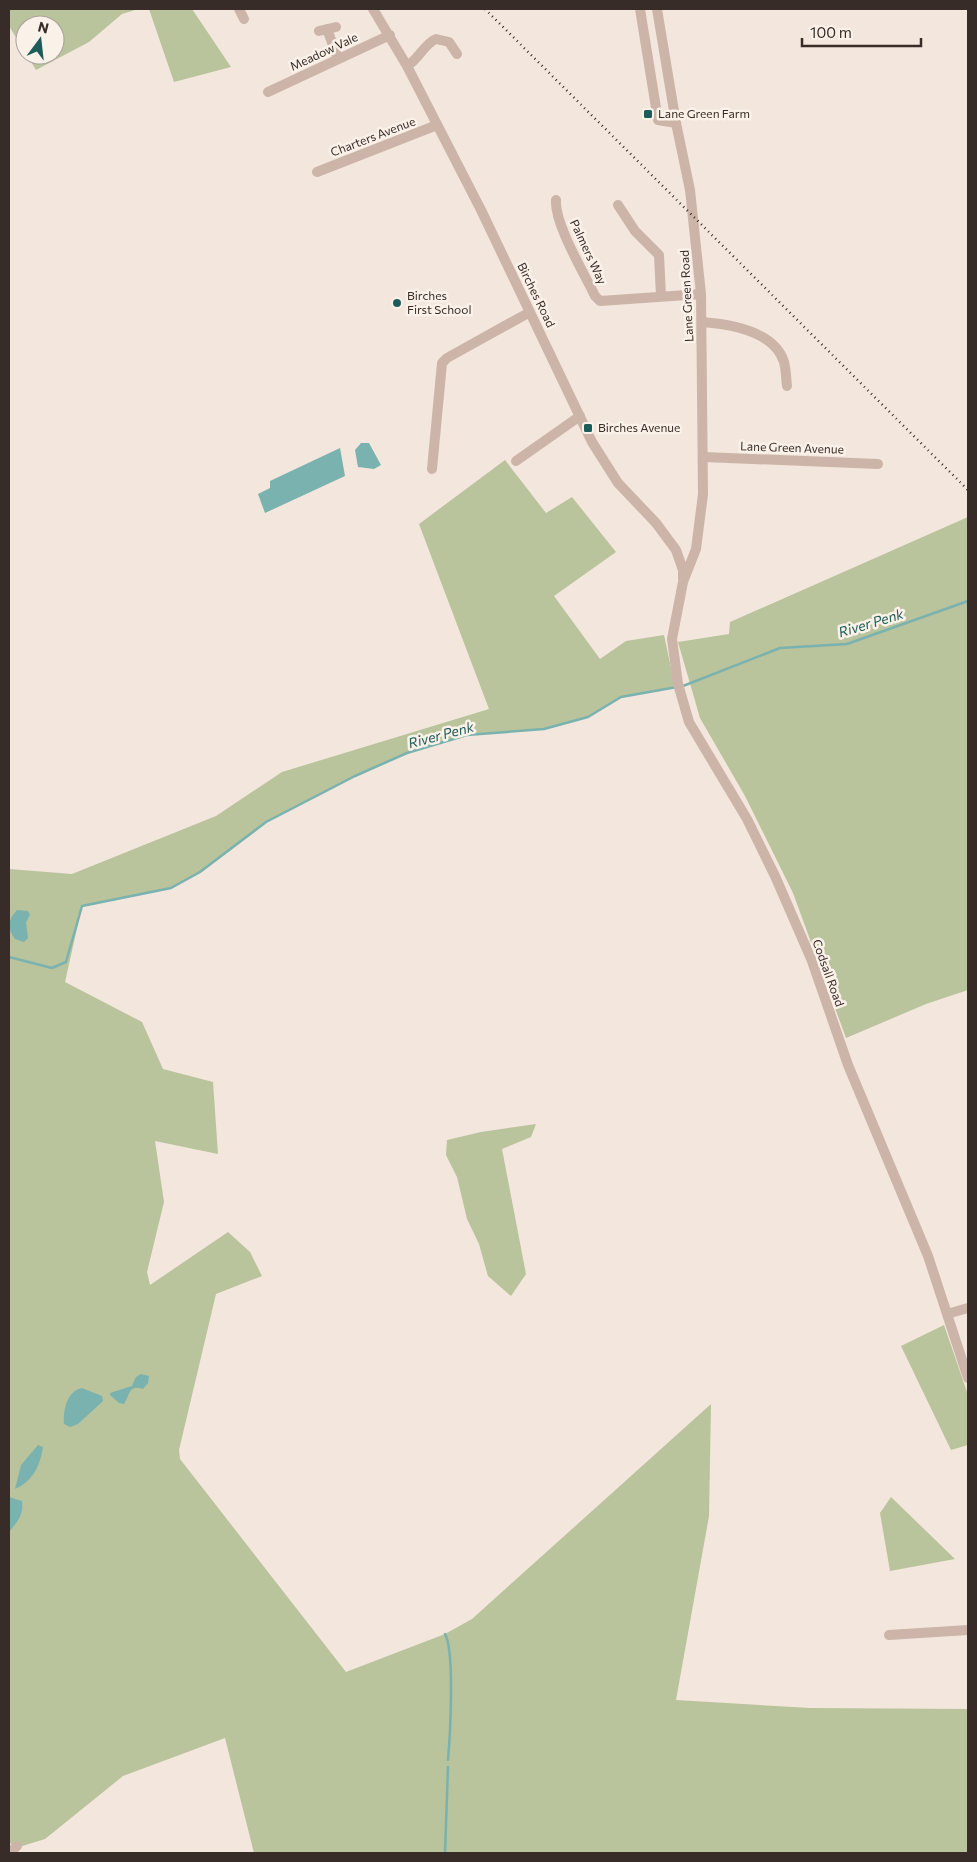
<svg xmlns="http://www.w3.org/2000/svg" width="977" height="1862" viewBox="0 0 977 1862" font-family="Commissioner,sans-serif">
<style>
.green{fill:#b9c39c}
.water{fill:#7ab2af}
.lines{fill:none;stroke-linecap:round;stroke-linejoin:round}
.stream{stroke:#7ab2af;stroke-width:2.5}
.minor{stroke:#ccb5a8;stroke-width:10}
.rail{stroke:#382c28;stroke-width:2.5;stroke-dasharray:1 4;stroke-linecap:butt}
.poi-dot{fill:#1c5c5a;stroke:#faf1e9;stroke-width:2}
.labels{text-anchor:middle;stroke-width:5;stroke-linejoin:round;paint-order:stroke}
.street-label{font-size:12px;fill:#382c28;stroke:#faf1e9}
.poi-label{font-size:12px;fill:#382c28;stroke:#faf1e9;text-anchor:start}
.water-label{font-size:14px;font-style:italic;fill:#1c5c5a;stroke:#faf1e9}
</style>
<rect width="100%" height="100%" fill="#f3e6dc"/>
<path class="green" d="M9,9h129l-16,5 -33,28 -53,28 -9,-15h28v-30h-30v27l-16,-26z
M149,9h43l39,58 -57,15z
M505,460l41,53 26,-16 44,55 -62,44 46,63 26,-18 38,-6 11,52 -54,10 -33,20 -44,12 -77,6 -60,18 -52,23 -89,46 -66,50 -29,16 -89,18 -17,76 77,40 21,47 50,13 5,72 -63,-13 9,61 -17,70 3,13 78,-53 22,20 12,24 -46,18 -37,156 1,9 166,213 99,-38 27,-15 239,-215 -2,112 -33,184 134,8 158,1v144h-714l-29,-115 -102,38 -78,63 -26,8 -10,-4v-974l63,5 144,-58 66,-44 207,-63 -70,-185z
M968,517v473l-42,14 -80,34 -53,-145 -48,-97 -45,-78 -22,-76 51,-8 1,-12z
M536,1124l-5,13 -29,12 24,125 -15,22 -23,-20 -9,-32 -12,-25 -10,-42 -11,-22 1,-15 34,-8z
M944,1325l24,70v50l-17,5 -50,-104z
M891,1497l64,62 -65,12 -10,-58z"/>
<path class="water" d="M361,443h8l12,22 -7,4 -16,-2 -3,-17z
M340,448l5,28 -80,37 -7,-19 12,-6v-7z
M17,910l11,1 2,4 -4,7 2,16 -4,4 -9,-3c-8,-11 -8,-18 2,-29z
M141,1374l8,2 -1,7 -5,6c-15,-5 -13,7 -19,15l-5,-1 -9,-8v-2l22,-7 4,-9z
M82,1388l20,8 1,5 -25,23 -8,3 -6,-3c-1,-14 3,-33 18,-36z
M38,1445l5,2c-3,19 -10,34 -28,42l6,-24z
M9,1497l13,4c2,14 -5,21 -13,31z"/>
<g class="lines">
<path class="stream" d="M683,686l97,-38 67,-4 121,-43
M9,957l43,11 14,-6 16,-56 89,-18 29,-16 66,-50 89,-46 52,-23 60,-18 77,-6 44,-12 33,-20 56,-10
M445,1634c10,17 5,103 3,126
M445,1853l3,-86"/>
<path class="minor" d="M239,9l5,10
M373,9l34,57 74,144 111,232 26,41 38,40 20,27 7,20v9
M640,9l18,111 18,3
M657,9l19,114 14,67 11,104 2,200 -7,55 -13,33 -11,57 6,45 11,38 58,97 28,57 37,85 36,104 80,191 40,122
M327,29l11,30
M319,31l17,-4
M407,66c12,-7 17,-22 29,-27l13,3 8,12
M268,92l122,-57
M317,172l120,-47
M556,200c-2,23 28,73 39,96l5,5 101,-7
M618,205l17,26 24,24 2,41
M702,322c27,2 72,9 82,40 2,7 2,16 3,24
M704,457l174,7
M516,461l64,-45
M432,469l10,-106 5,-5 83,-46
M947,1314l21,-6
M889,1635l79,-5
M9,1853l8,-7"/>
<path class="rail" d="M485,9l483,481"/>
</g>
<g class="poi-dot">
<rect x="643" y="109" width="10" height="10" rx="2.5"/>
<circle cx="397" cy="303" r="5"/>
<rect x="583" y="423" width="10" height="10" rx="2.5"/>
</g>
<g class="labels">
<g class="street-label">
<text transform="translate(324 52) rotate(-25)" y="4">Meadow Vale</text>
<text transform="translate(373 137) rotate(-21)" y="4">Charters Avenue</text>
<text transform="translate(588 252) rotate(65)" y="4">Palmers Way</text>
<text transform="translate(536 295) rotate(64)" y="4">Birches Road</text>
<text transform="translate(687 296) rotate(-93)" y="4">Lane Green Road</text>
<text transform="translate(792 448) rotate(2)" y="4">Lane Green Avenue</text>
<text transform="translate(828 973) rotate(70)" y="4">Codsall Road</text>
</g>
<g class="poi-label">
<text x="658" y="118">Lane Green Farm</text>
<text x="407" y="300">Birches<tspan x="407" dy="14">First School</tspan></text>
<text x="598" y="432">Birches Avenue</text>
</g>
<g class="water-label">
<text transform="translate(871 623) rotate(-17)" y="5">River Penk</text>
<text transform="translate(441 735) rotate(-15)" y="5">River Penk</text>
</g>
</g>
<rect width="977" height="1862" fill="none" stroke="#382c28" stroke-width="20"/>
<g transform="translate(40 40) rotate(15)"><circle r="24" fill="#faf1e9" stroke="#aca29c"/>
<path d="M0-4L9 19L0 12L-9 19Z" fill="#1c5c5a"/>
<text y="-8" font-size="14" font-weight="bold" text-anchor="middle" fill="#382c28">N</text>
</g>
<path d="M802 38v8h119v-8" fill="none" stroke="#382c28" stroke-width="2.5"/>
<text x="810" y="38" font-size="15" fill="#382c28" stroke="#faf1e9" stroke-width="4" paint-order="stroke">100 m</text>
</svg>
